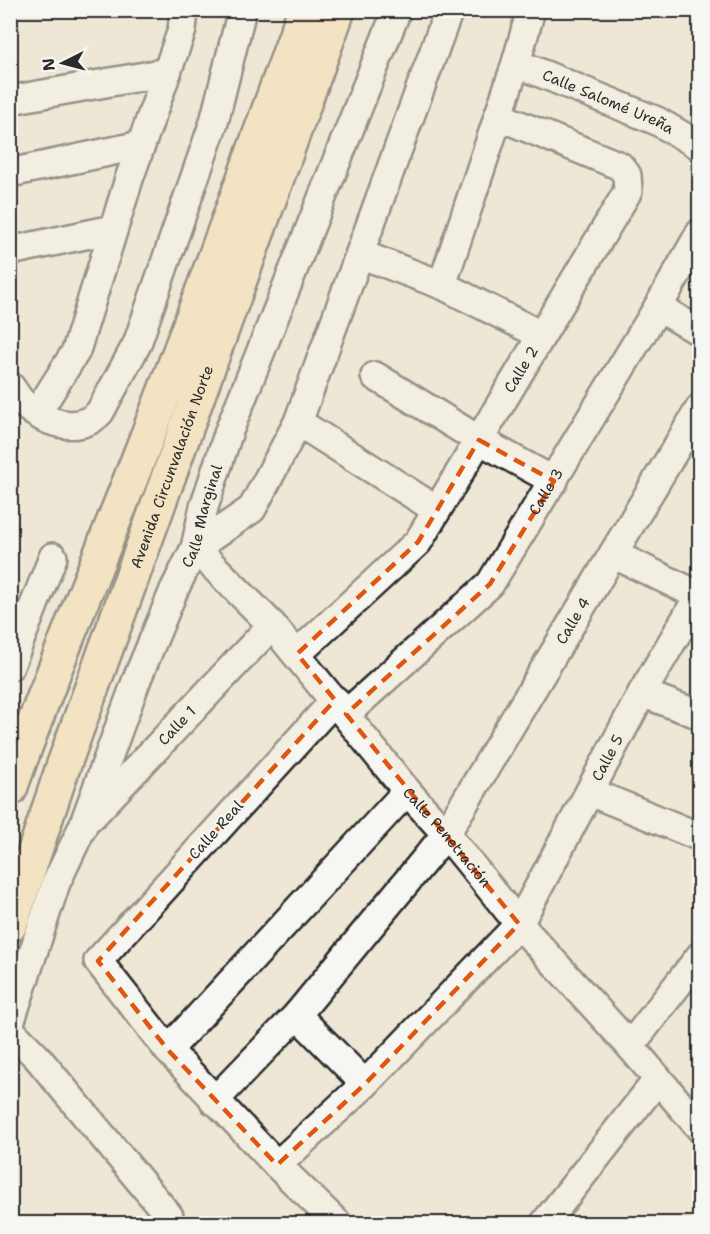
<svg xmlns="http://www.w3.org/2000/svg" width="710" height="1234" viewBox="0 0 710 1234" font-family="'Shantell Sans',sans-serif">
<style>
.lines{fill:none;stroke-linecap:round;stroke-linejoin:round}
.minor-casing{stroke:#2b2b2b;stroke-width:32}
.highway-casing{stroke:#2b2b2b;stroke-width:38}
.minor{stroke:#f6f6f2;stroke-width:27}
.highway{stroke:#faddab;stroke-width:33}
.marked{fill:none;stroke:#df570e;stroke-width:4.5;stroke-dasharray:12 8;stroke-linejoin:round}
.labels{text-anchor:middle;stroke-width:4.5;stroke-linejoin:round;paint-order:stroke}
.street-label{font-size:15px;fill:#2b2b2b;stroke:#f6f6f2}
</style>
<rect width="100%" height="100%" fill="#eee7d5"/>
<filter id="ink" filterUnits="userSpaceOnUse"><feTurbulence type="fractalNoise" baseFrequency=".0167" numOctaves="2"/><feDisplacementMap in="SourceGraphic" scale="12" xChannelSelector="R" yChannelSelector="G"/><feConvolveMatrix kernelMatrix="1 2 1 2 8 2 1 2 1" color-interpolation-filters="sRGB"/></filter>
<g filter="url(#ink)">
<g class="lines">
<defs>
<g id="minor">
<path id="s1" d="M516,63l141,58 43,25"/>
<path d="M10,100l157,-28"/>
<path d="M10,173l131,-28"/>
<path d="M10,251l103,-22"/>
<path d="M360,254l82,31 99,50"/>
<path d="M442,285l74,-222 15,-53"/>
<path d="M658,307l42,25"/>
<path d="M375,376l104,64 75,41"/>
<path d="M10,386c4,5 7,11 11,15 19,21 58,35 79,11l37,-68 77,-222 28,-112"/>
<path d="M37,413l39,-62 53,-172 53,-149 2,-20"/>
<path d="M298,422l139,88"/>
<path id="s2" d="M195,548l77,77 135,166 39,43 73,90 111,122 70,82"/>
<path d="M195,548l57,-39 46,-87 151,-412"/>
<path d="M613,554l87,42"/>
<path id="s3" d="M297,654l121,-112 210,-351 -1,-16 -7,-9 -122,-50"/>
<path d="M10,666l43,-109"/>
<path d="M642,693l58,22"/>
<path d="M335,700l-237,261 70,89 109,115 61,59"/>
<path id="s4" d="M346,714l144,-130 168,-277 42,-74"/>
<path d="M590,792l110,45"/>
<path id="s5" d="M92,816l180,-191"/>
<path d="M297,1015l68,69"/>
<path id="s6" d="M10,1023l46,-140 27,-57 54,-147 37,-89 21,-42 9,-41 25,-76 168,-421"/>
<path d="M10,1030l27,27 132,159 2,8"/>
<path d="M630,1046l70,-90"/>
<path d="M168,1050l239,-259"/>
<path id="s7" d="M214,1101l83,-86 149,-181 254,-426"/>
<path id="s8" d="M277,1165l88,-81 154,-160 123,-231 58,-99"/>
<path d="M544,1224l114,-145"/>
</g>
<g id="highway">
<path d="M10,789c39,-111 85,-219 128,-329 59,-149 112,-299 167,-450"/>
<path id="s9" d="M10,925l53,-158 275,-757"/>
</g>
</defs>
<use href="#minor" class="minor-casing"/>
<use href="#highway" class="highway-casing"/>
<use href="#minor" class="minor"/>
<use href="#highway" class="highway"/>
</g>
</g>
<path d="M0 0H710V1234H0ZM479,440l75,41 -64,103 -144,130 173,210 -154,160 -88,81 -109,-115 -70,-89 237,-261 -38,-46 121,-112z" fill="#eee7d5" fill-opacity=".55" fill-rule="evenodd"/>
<path class="marked" d="M479,440l75,41 -64,103 -144,130 173,210 -154,160 -88,81 -109,-115 -70,-89 237,-261 -38,-46 121,-112z"/>
<g class="labels">
<g class="street-label">
<text dy="5" stroke="none"><textPath href="#s1" startOffset="100">Calle Salomé Ureña</textPath></text>
<text dy="5" stroke="none"><textPath href="#s3" startOffset="366">Calle 2</textPath></text>
<text dy="5" stroke="none"><textPath href="#s9" startOffset="486">Avenida Circunvalación Norte</textPath></text>
<text dy="5" stroke="none"><textPath href="#s4" startOffset="302">Calle 3</textPath></text>
<text dy="5" stroke="none"><textPath href="#s6" startOffset="543">Calle Marginal</textPath></text>
<text dy="5" stroke="none"><textPath href="#s7" startOffset="602">Calle 4</textPath></text>
<text dy="5" stroke="none"><textPath href="#s5" startOffset="124">Calle 1</textPath></text>
<text dy="5" stroke="none"><textPath href="#s8" startOffset="530">Calle 5</textPath></text>
<text transform="translate(216 830) rotate(-48)" y="5">Calle Real</text>
<text dy="5" stroke="none"><textPath href="#s2" startOffset="384">Calle Penetración</textPath></text>
</g>
</g>
<rect width="710" height="1234" fill="none" stroke="#f6f6f2" stroke-width="36"/>
<rect x="18" y="18" width="674" height="1198" fill="none" stroke="#2b2b2b" stroke-width="2" filter="url(#ink)"/>
<g transform="translate(63 63) rotate(264)" stroke="#f6f6f2" stroke-width="4.5" paint-order="stroke">
<path d="M0-4.5L10 22L0 15L-10 22Z" fill="#2b2b2b"/>
<text y="-9" font-size="16" font-weight="bold" text-anchor="middle" fill="#2b2b2b">N</text>
</g>
</svg>
